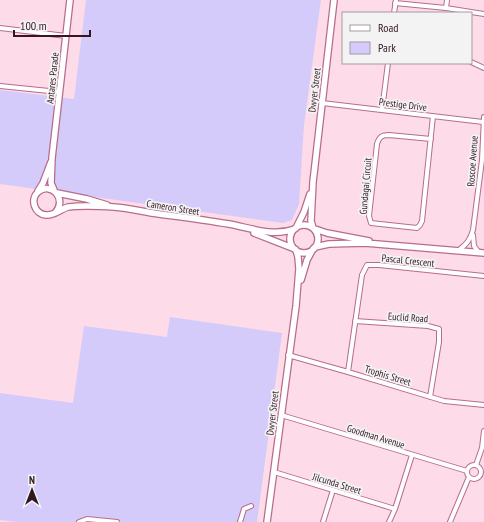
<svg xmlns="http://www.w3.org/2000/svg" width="484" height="522" viewBox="0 0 484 522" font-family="'PT Sans Narrow',sans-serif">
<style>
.green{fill:#d4cbfb}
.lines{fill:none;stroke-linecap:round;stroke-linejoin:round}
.minor-casing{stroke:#b86c8c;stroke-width:6}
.tertiary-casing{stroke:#b86c8c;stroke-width:8}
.minor{stroke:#fff;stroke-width:4}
.tertiary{stroke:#fff;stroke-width:5.5}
.labels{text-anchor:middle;stroke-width:3.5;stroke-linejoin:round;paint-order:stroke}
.street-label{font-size:10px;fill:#351724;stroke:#f3f3f3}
</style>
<rect width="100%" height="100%" fill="#fedbe8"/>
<path class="green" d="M86,0h235l-17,125 -5,79 -7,16 -9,3 -283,-39v-94l74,9z
M170,317l112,16 -25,189h-240l-17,-2v-127l73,10 11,-77 83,11z"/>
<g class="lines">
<defs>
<path id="minor" d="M395,3l51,5 38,6
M446,8l1,-8
M394,13l2,-13
M0,28l66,8
M471,62l13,6
M0,86l59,6
M322,103l161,19
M382,110l6,-47
M431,139l-42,-4c-7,0 -10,2 -12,9l-8,72 2,7 46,5 3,-3 2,-4 11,-105
M473,235l1,11 5,7
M459,250c8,-6 11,-10 14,-20l9,-70 2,-43
M355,321l73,5 11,3v13l-9,55
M288,355l60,17 96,29 40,4
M348,372l14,-97 5,-10h12l105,11
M281,415l186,56
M476,465l6,-17 2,-17
M467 472a7 7 0 1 1 14 0a7 7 0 1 1-14 0Z
M274,472l121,37
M79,522l8,-3 30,3
M240,522l4,-13 7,-3
M323,522l10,-32
M389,522l6,-13 17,-54
M450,522l19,-45"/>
<path id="tertiary" d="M54,190l-3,-7 1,-25 18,-158
M38,191l5,-8 8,-21
M57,193l30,6 20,6
M55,213c13,-14 -4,-32 -17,-21 -8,7 -4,22 8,23 8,1 15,-6 22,-8 14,-2 32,-1 46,0 15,1 30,5 45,7 23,3 47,6 70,10 22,4 43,13 66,5
M290 239a14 14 0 1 1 28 0a14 14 0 1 1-28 0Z
M296,228l8,-16 6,-18
M313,228l-2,-7 2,-39 21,-182
M315,229l12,4 42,8
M254,233l41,16
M315,247l14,-3 36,-1 119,10
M301,280l6,-20 6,-11
M267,522l29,-216 3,-37 -1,-12 -2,-7"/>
</defs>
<use href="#minor" class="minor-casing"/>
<use href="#tertiary" class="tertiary-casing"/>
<use href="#minor" class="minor"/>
<use href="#tertiary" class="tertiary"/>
</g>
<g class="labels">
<g class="street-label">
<text transform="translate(52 78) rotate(-84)" y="4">Antares Parade</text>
<text transform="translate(314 90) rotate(-83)" y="4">Dwyer Street</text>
<text transform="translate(403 104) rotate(7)" y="4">Prestige Drive</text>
<text transform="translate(472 161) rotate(-86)" y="4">Roscoe Avenue</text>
<text transform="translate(365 186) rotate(-85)" y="4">Gundagai Circuit</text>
<text transform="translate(173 207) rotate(9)" y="4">Cameron Street</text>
<text transform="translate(408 260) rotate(6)" y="4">Pascal Crescent</text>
<text transform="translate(408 317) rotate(4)" y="4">Euclid Road</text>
<text transform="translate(388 375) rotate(17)" y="4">Trophis Street</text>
<text transform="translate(272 413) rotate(-83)" y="4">Dwyer Street</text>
<text transform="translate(376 436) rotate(17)" y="4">Goodman Avenue</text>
<text transform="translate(337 483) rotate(17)" y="4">Jilcunda Street</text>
</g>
</g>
<rect x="342" y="12" width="130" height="52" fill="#f3f3f3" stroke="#a79ba0"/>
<rect x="350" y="25" width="20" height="6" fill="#ffffff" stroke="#a79ba0"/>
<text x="378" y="32" font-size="12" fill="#351724">Road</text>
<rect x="350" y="42" width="20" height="12" fill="#d4cbfb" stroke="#a79ba0"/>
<text x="378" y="52" font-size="12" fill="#351724">Park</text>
<g transform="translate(32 490)" stroke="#f3f3f3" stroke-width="3" paint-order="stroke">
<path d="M0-3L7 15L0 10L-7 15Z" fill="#351724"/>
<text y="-6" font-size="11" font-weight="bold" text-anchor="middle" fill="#351724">N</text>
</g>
<path d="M14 30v6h76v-6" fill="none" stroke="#351724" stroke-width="2"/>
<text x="20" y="30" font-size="12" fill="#351724" stroke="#f3f3f3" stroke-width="3" paint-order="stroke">100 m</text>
</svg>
